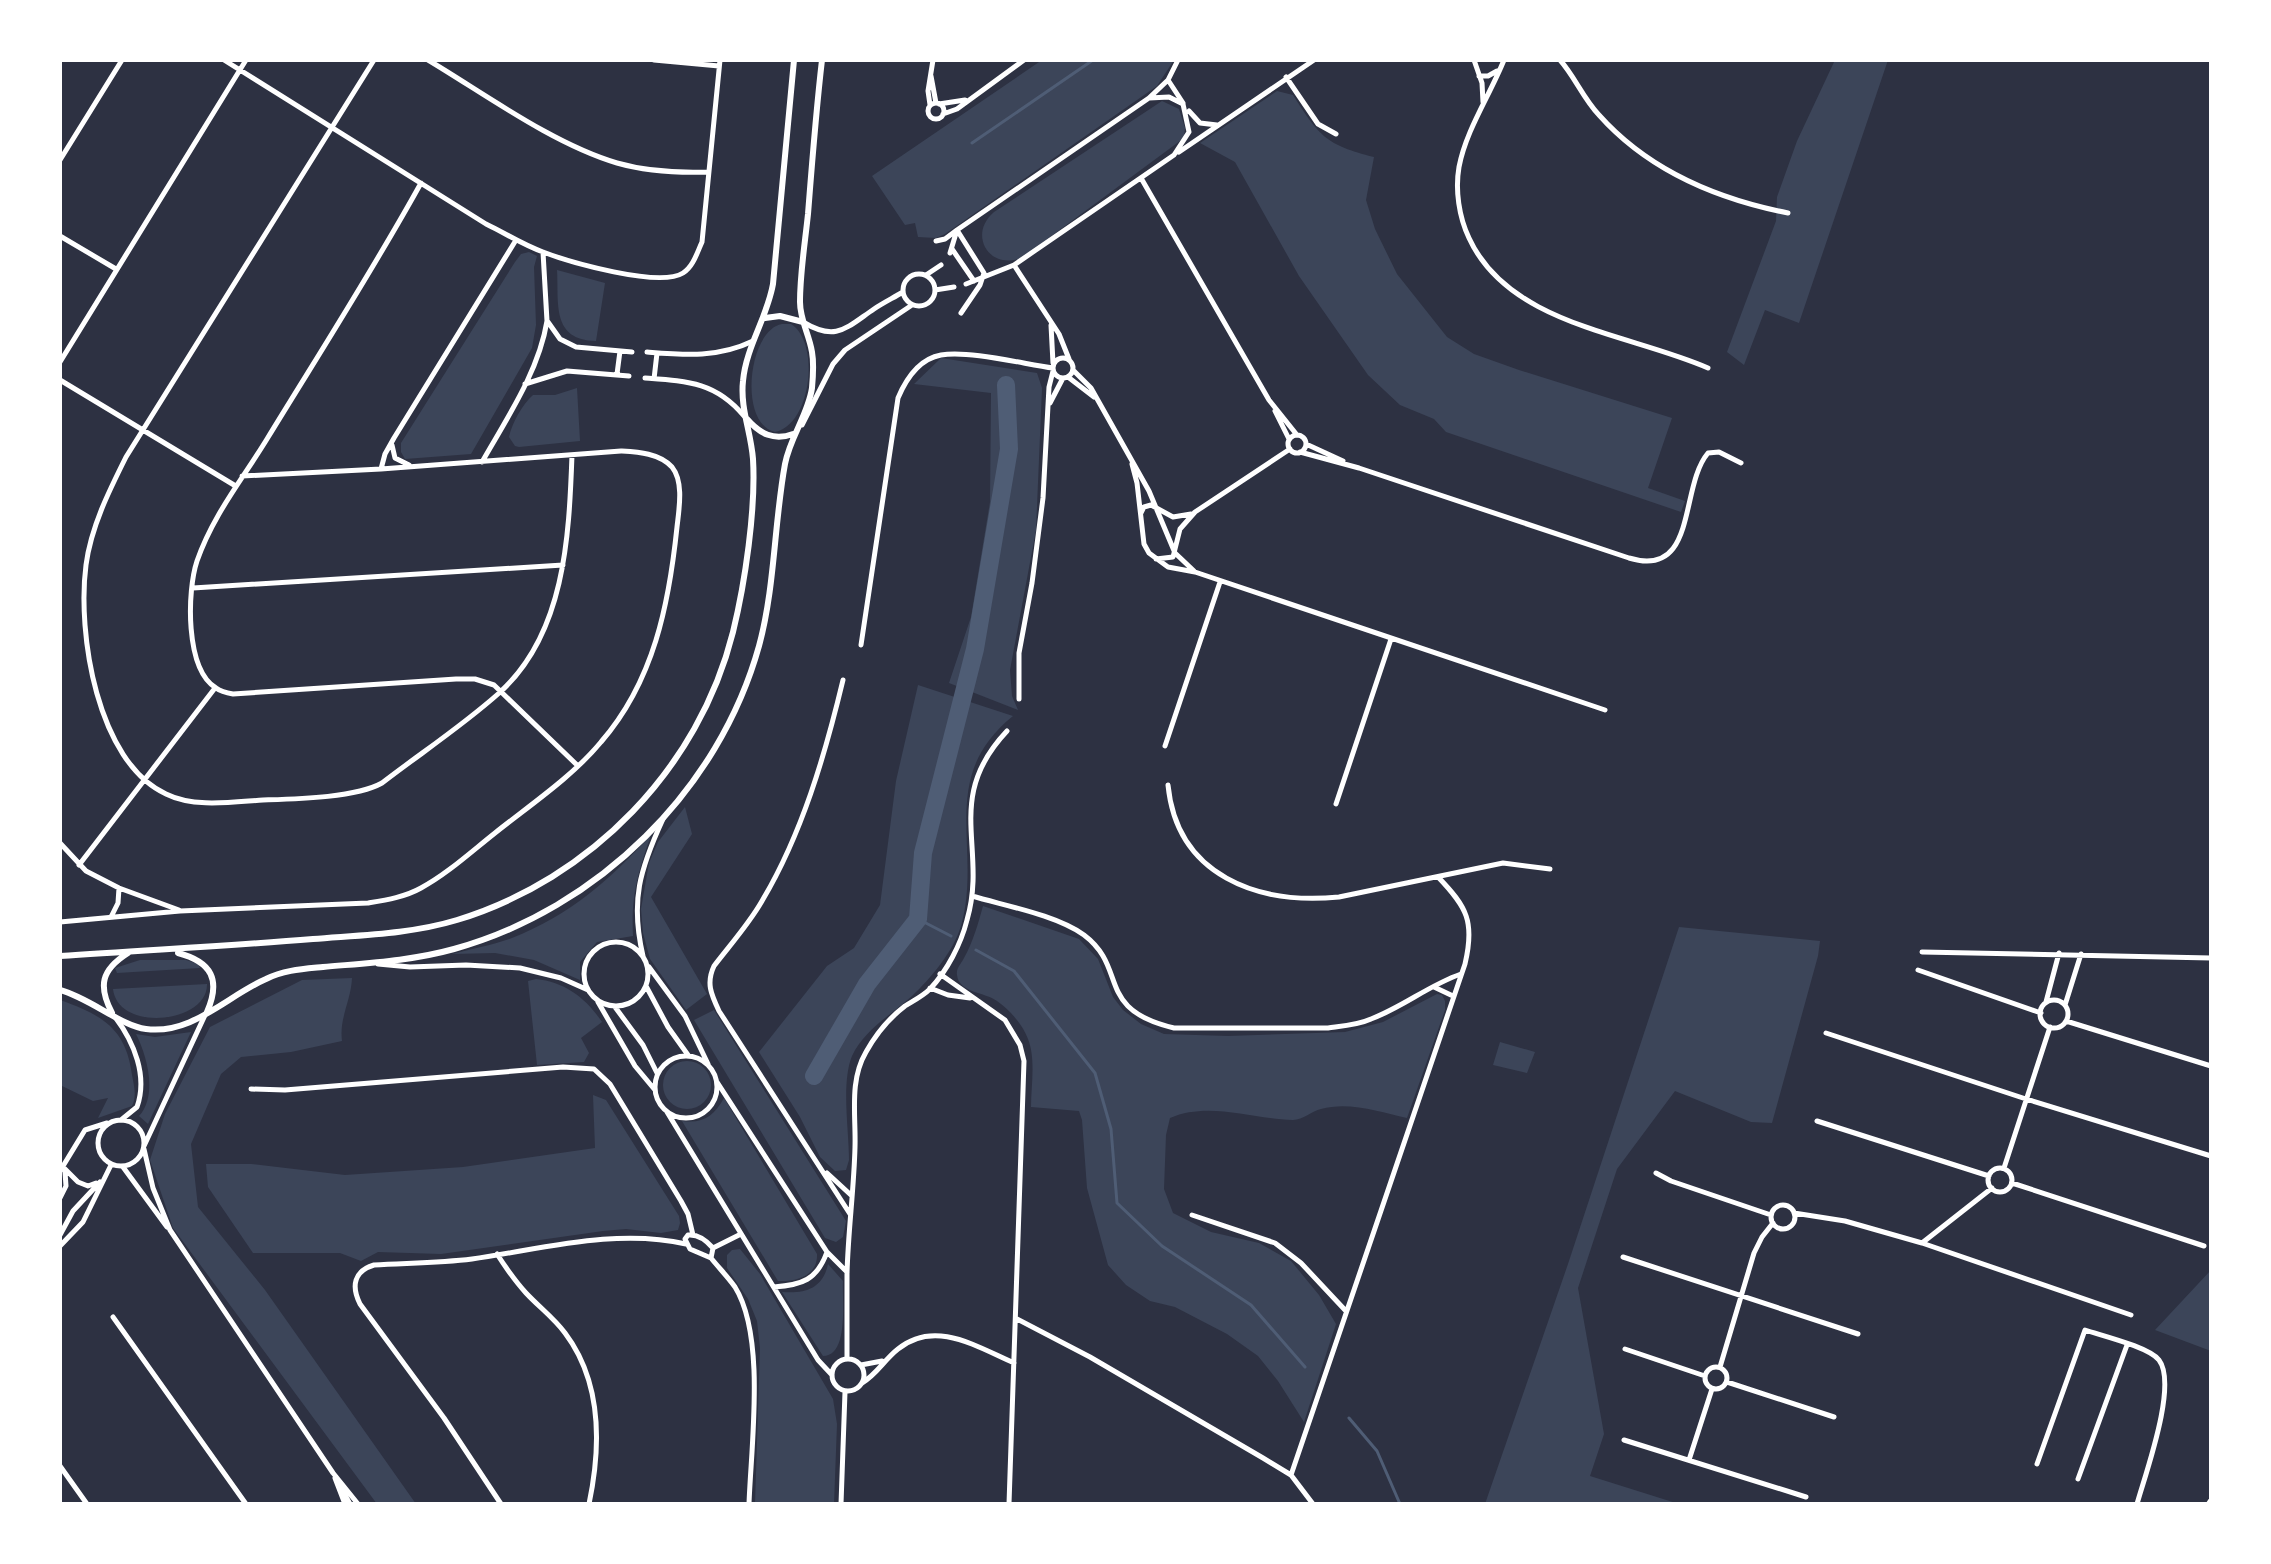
<svg xmlns="http://www.w3.org/2000/svg" width="2271" height="1564" viewBox="0 0 2271 1564" font-family="'IBM Plex Serif',serif">
<style>
.green{fill:#3c4559}
.lines{fill:none;stroke-linecap:round;stroke-linejoin:round}
.stream{stroke:#4f5d75;stroke-width:3}
.river{stroke:#4f5d75;stroke-width:18}
.minor{stroke:#fff;stroke-width:5}
.secondary{stroke:#fff;stroke-width:6}
</style>
<rect width="100%" height="100%" fill="#2d3142"/>
<path class="green" d="M1042,60h132l-17,26 -212,148 -9,4 -18,-1 -3,-14 -10,2 -33,-49z
M1835,60h53l-89,263 -34,-13 -21,55 -17,-13 49,-131 1,-24 20,-56z
M1277,91l16,4c26,41 33,50 81,62l-8,43 9,29 22,45 50,63 27,17 45,16 153,48 -24,70 37,13 -4,11 -235,-80 -12,-13 -34,-14 -32,-30 -69,-99 -64,-114 -35,-19z
M1162,101l17,8 6,19 -1,10 -161,119c-33,15 -56,-22 -29,-45z
M529,252l8,4 -3,11 2,58 -4,23 -61,106 -66,5 -4,-7v-9l114,-181 6,-8z
M557,270l48,13 -9,58c-45,-1 -37,-38 -39,-71z
M782,324h9c30,19 20,101 -16,108 -37,-8 -27,-102 7,-108z
M941,358l96,15 5,15 -6,142 -26,140 2,26 6,14 -69,-27 22,-66 19,-115 1,-109 -77,-9z
M577,388l3,53 -61,6 -4,-1 -6,-9c3,-14 13,-32 24,-42h22z
M918,685l95,31c-77,62 -30,132 -52,210 -8,26 -30,52 -49,70 -20,18 -48,34 -60,60 -11,27 -3,74 -3,104l-3,10 -11,1 -15,-14 -20,-40 -41,-65 68,-86 27,-18 26,-43 16,-124z
M685,807l7,27 -41,63 56,97 -21,16 -36,-51 -7,-26 -2,-24 8,-46 9,-21z
M651,835c-13,38 -20,60 -18,101l-36,6 -17,20v18l-46,-20 -39,-7 -43,1c19,-5 41,-9 60,-16 60,-24 96,-57 139,-103z
M983,906l96,33 19,20 15,38 10,13 18,14 23,10 64,2 117,-4 38,-10 54,-28 5,1 3,6v9l-38,108c-27,-6 -58,-17 -86,-9 -9,2 -18,11 -28,11 -41,-1 -84,-19 -123,-2l-4,17 -2,54 9,24 38,19 48,11 32,18 28,34 17,29 -32,98 -26,-41 -20,-25 -31,-22 -52,-27 -25,-6 -24,-16 -18,-20 -21,-77 -5,-68 -3,-9 -48,-4c0,-21 5,-48 -3,-68 -5,-14 -19,-30 -31,-38 -12,-9 -38,-8 -40,-26 -1,-7 4,-11 7,-17 9,-16 14,-34 19,-52z
M1679,927l141,14 -2,15 -46,167 -21,-1 -76,-31 -58,78 -39,119 26,146 -14,42 89,28h-194l83,-240z
M140,960h46l12,4 2,4 -83,5 -2,-5z
M352,978c-1,23 -13,40 -10,63l-51,11 -50,5 -20,17 -30,70 7,63 67,83 151,214h-39l-204,-276 -23,-68 15,-46 45,-87 92,-47z
M536,979c29,3 50,19 66,43l-21,16 8,15 -5,9 -47,3 -9,-84z
M207,984c1,39 -89,49 -94,5z
M60,1000c42,15 66,28 72,75 2,11 5,21 0,31l-34,12 10,-20 -15,3 -33,-16z
M714,1010l132,211 -3,16 -7,5 -11,-4 -131,-218z
M191,1032l-43,92 -9,-8c19,-21 8,-60 -3,-82l19,3z
M1500,1042l35,10 -8,21 -34,-8z
M663 1085a24 24 0 1 1 48 0a24 24 0 1 1-48 0Z
M593,1095l13,5 73,116 1,7 -2,7 -17,3 -35,-4 -23,2 -162,23 -63,-2 -17,9 -21,-8h-87l-45,-66 -2,-23h45l94,11 118,-8 132,-19z
M724,1098l93,156c1,22 -21,28 -39,27l-96,-160c21,3 32,-5 42,-23z
M740,1249l20,25 73,125 4,25 -3,80h-79l5,-156 -3,-27 -9,-22 -21,-31v-13l5,-5z
M828,1264l15,17c-1,20 6,75 -20,75l-41,-64c24,2 41,-4 46,-28z
M2211,1270v81l-56,-21z"/>
<g class="lines">
<path class="stream" d="M972,143l121,-83
M918,919l33,17
M976,950l38,21 81,102 16,56 6,74 45,43 89,59 54,62
M1349,1418l28,33 23,53"/>
<path class="river" d="M814,1076l53,-92 51,-65 5,-66 52,-204 34,-200 -3,-64"/>
<path class="minor" d="M224,60l262,164c19,9 37,21 57,28 26,10 116,36 140,21 10,-6 14,-20 19,-31l18,-182
M374,60l-248,397c-17,34 -35,70 -40,108 -9,68 11,197 80,229 28,14 66,8 97,6 32,-1 92,-2 119,-17 39,-30 80,-57 116,-89 67,-59 71,-157 74,-239
M428,60c57,34 125,84 189,103 28,8 62,10 91,9
M654,60l65,6
M1474,60l8,23 1,19
M1504,60c-14,35 -38,70 -45,107 -4,23 0,50 10,71 40,87 159,95 239,130
M1560,60c15,17 23,38 39,55 49,55 118,84 189,98
M931,76l5,27
M1479,76h9l9,-5
M1286,77l32,47 18,10
M1168,80l15,23
M928 111a8 8 0 1 1 16 0a8 8 0 1 1-16 0Z
M939,104l26,-4
M930,105l-2,-14 5,-31
M1189,111l11,12 17,2
M943,114l14,-5 67,-49
M1179,152l135,-92
M60,160l62,-100
M1141,178l128,222 28,35
M421,183c-48,87 -102,171 -154,256 -25,41 -54,76 -70,122 -10,30 -12,108 19,127 4,3 11,5 17,6l223,-15h19l19,6 83,80
M60,236l56,33
M936,241l9,-2 12,-9 27,43 -4,12 -19,28
M952,249l22,32
M950,253l7,-23 192,-132 19,-18 10,-20
M1014,265l45,69 10,25
M903 290a16 16 0 1 1 32 0a16 16 0 1 1-32 0Z
M926,275l15,-10
M966,284l48,-19 160,-110 15,-23 -6,-28 -14,-7 -20,1
M935,290l19,-3
M548,322l12,17 16,8 56,5
M803,322c33,20 43,6 71,-13 9,-6 19,-11 29,-17
M1051,325l2,38
M647,352c38,3 71,6 106,-11
M1053 368a10 10 0 1 1 20 0a10 10 0 1 1-20 0Z
M60,362l186,-302
M1073,370l18,18 58,103 26,62 19,18
M617,374l3,-23
M1068,377l26,20
M645,378c42,3 71,4 99,38
M654,379l3,-26
M60,380l174,105
M525,384l42,-13 62,5
M1050,403l13,-25
M1275,411l14,28
M802,425l31,-61 12,-14 67,-45
M1288 444a9 9 0 1 1 18 0a9 9 0 1 1-18 0Z
M1306,444l37,17
M392,445l3,13 14,7
M1300,452l59,16 270,90c69,21 50,-71 79,-105l11,-1 22,11
M482,462c25,-44 57,-91 65,-141l-4,-69
M1132,464l5,19 7,61 5,9 19,14 27,5 410,138
M381,469l4,-15 9,-16 122,-198
M1141,513l3,-6 7,-2 22,12 18,-3
M1156,559l17,-2 7,-28 15,-17 95,-63
M193,588l370,-23
M861,645l37,-247c8,-19 21,-39 43,-43 27,-5 83,9 112,13
M843,680c-18,75 -41,154 -81,221 -13,23 -32,44 -48,65 -8,17 -3,28 5,45l131,203
M1019,699v-46l13,-70 11,-85 6,-111 4,-16
M1165,746l55,-164
M1168,785c9,91 90,120 171,112l164,-34 47,6
M1336,804l55,-165
M60,843l26,28 33,17 60,22
M79,865l136,-177
M972,896c34,10 84,19 112,39 45,34 10,74 90,93h154c15,-2 30,-3 43,-9 32,-12 58,-34 90,-45
M111,917l7,-14 1,-15
M60,922l120,-11 188,-8c18,-3 37,-6 53,-15 26,-14 50,-36 74,-55 35,-28 77,-56 106,-91 53,-61 68,-138 76,-215 2,-18 7,-45 -5,-60 -13,-14 -34,-15 -51,-16l-240,18 -139,7
M584 974a32 32 0 1 1 64 0a32 32 0 1 1-64 0Z
M1922,952l289,6
M643,956c-13,-55 -3,-87 20,-137
M378,964l32,3 56,-2 54,3 41,10 27,12
M649,967l36,49 23,48
M1918,970l123,43
M940,974l65,46 15,25 4,16 -15,443
M646,986l22,41 20,28
M1434,987l19,9
M930,988l18,7 22,3
M2040 1014a14 14 0 1 1 28 0a14 14 0 1 1-28 0Z
M598,1002l37,64 20,24
M2046,1002l13,-49
M2065,1005l16,-51
M615,1007l28,38 14,28
M115,1017c19,25 33,59 22,90l-16,13
M2066,1021l145,45
M1826,1033l200,66 185,57
M655 1087a31 31 0 1 1 62 0a31 31 0 1 1-62 0Z
M717,1082l110,170 20,20
M251,1089l34,1 278,-23 31,2 16,15 71,117 7,13 5,21
M667,1112l151,248 14,15
M98 1143a23 23 0 1 1 46 0a23 23 0 1 1-46 0Z
M1817,1121l172,55
M144,1146l62,-133
M144,1149l9,39 17,42 163,243 25,31
M63,1167l15,15 10,4 8,-3
M123,1167l44,60
M1988 1180a12 12 0 1 1 24 0a12 12 0 1 1-24 0Z
M2004,1168l46,-141
M60,1171l25,-41 22,-7
M827,1173l25,23
M1656,1173l15,8 100,34
M2012,1183l192,63
M60,1198l6,-12 -1,-14
M1771 1217a12 12 0 1 1 24 0a12 12 0 1 1-24 0Z
M1794,1213l51,8 77,22 70,-55
M1192,1215l83,28 26,20 44,47
M60,1235l13,-24 27,-29
M688,1235c10,-1 19,6 25,13l-2,10 -21,-9 -5,-10z
M1922,1243l209,72
M60,1246l23,-24 28,-57
M713,1248l26,-13
M497,1254c9,14 18,27 29,39 13,14 28,25 39,40 37,49 36,114 24,171
M1623,1257l235,77
M711,1258c8,10 17,19 24,29 31,50 16,158 14,217
M774,1287c28,-2 43,-7 53,-35
M113,1317l133,187
M1017,1319l73,38 173,101 28,17 22,29
M1625,1349l80,27
M832 1375a16 16 0 1 1 32 0a16 16 0 1 1-32 0Z
M847,1359c0,-28 0,-57 0,-85 1,-42 7,-85 8,-127 1,-32 -6,-66 11,-95 10,-18 22,-33 39,-46 8,-5 18,-10 25,-17 17,-18 31,-45 37,-69 21,-72 -24,-121 40,-189
M861,1365l21,-4
M1705 1378a11 11 0 1 1 22 0a11 11 0 1 1-22 0Z
M1720,1367l34,-114 8,-16 11,-14
M1727,1382l107,35
M862,1383c15,-9 22,-23 36,-34 37,-30 79,-2 116,14
M1624,1440l182,57
M1689,1460l23,-71
M2037,1464l48,-134c18,6 64,17 74,30 19,25 -14,115 -22,144
M60,1466l27,38
M1291,1475l174,-511c10,-42 2,-57 -27,-87
M335,1478l10,26
M2078,1479l49,-134
M341,1488l9,16
M501,1504l-57,-86 -84,-114c-9,-18 -6,-33 14,-39 33,-2 66,-2 98,-6 70,-10 144,-31 214,-15
M841,1504l4,-112"/>
<path class="secondary" d="M765,318l15,-2 23,6
M747,419c13,15 27,22 46,15
M178,953c34,9 43,27 29,59
M60,956c84,-6 169,-10 253,-17 48,-4 98,-5 144,-19 134,-41 242,-152 276,-288 12,-49 23,-123 20,-173 -2,-27 -13,-51 -10,-78 3,-34 24,-63 30,-97l21,-224
M60,990c30,8 61,36 86,39 46,6 81,-33 120,-50 18,-9 37,-10 57,-12 44,-4 88,-6 131,-18 144,-40 265,-159 305,-303 16,-59 15,-122 26,-182 5,-27 23,-49 27,-76 1,-11 2,-25 0,-36 -3,-18 -12,-32 -12,-50 0,-29 5,-59 8,-88 4,-51 8,-103 14,-154
M112,1013c-14,-27 -11,-43 16,-60
M2209,1504l2,-3"/>
</g>
<rect width="2271" height="1564" fill="none" stroke="#ffffff" stroke-width="124"/>
</svg>
